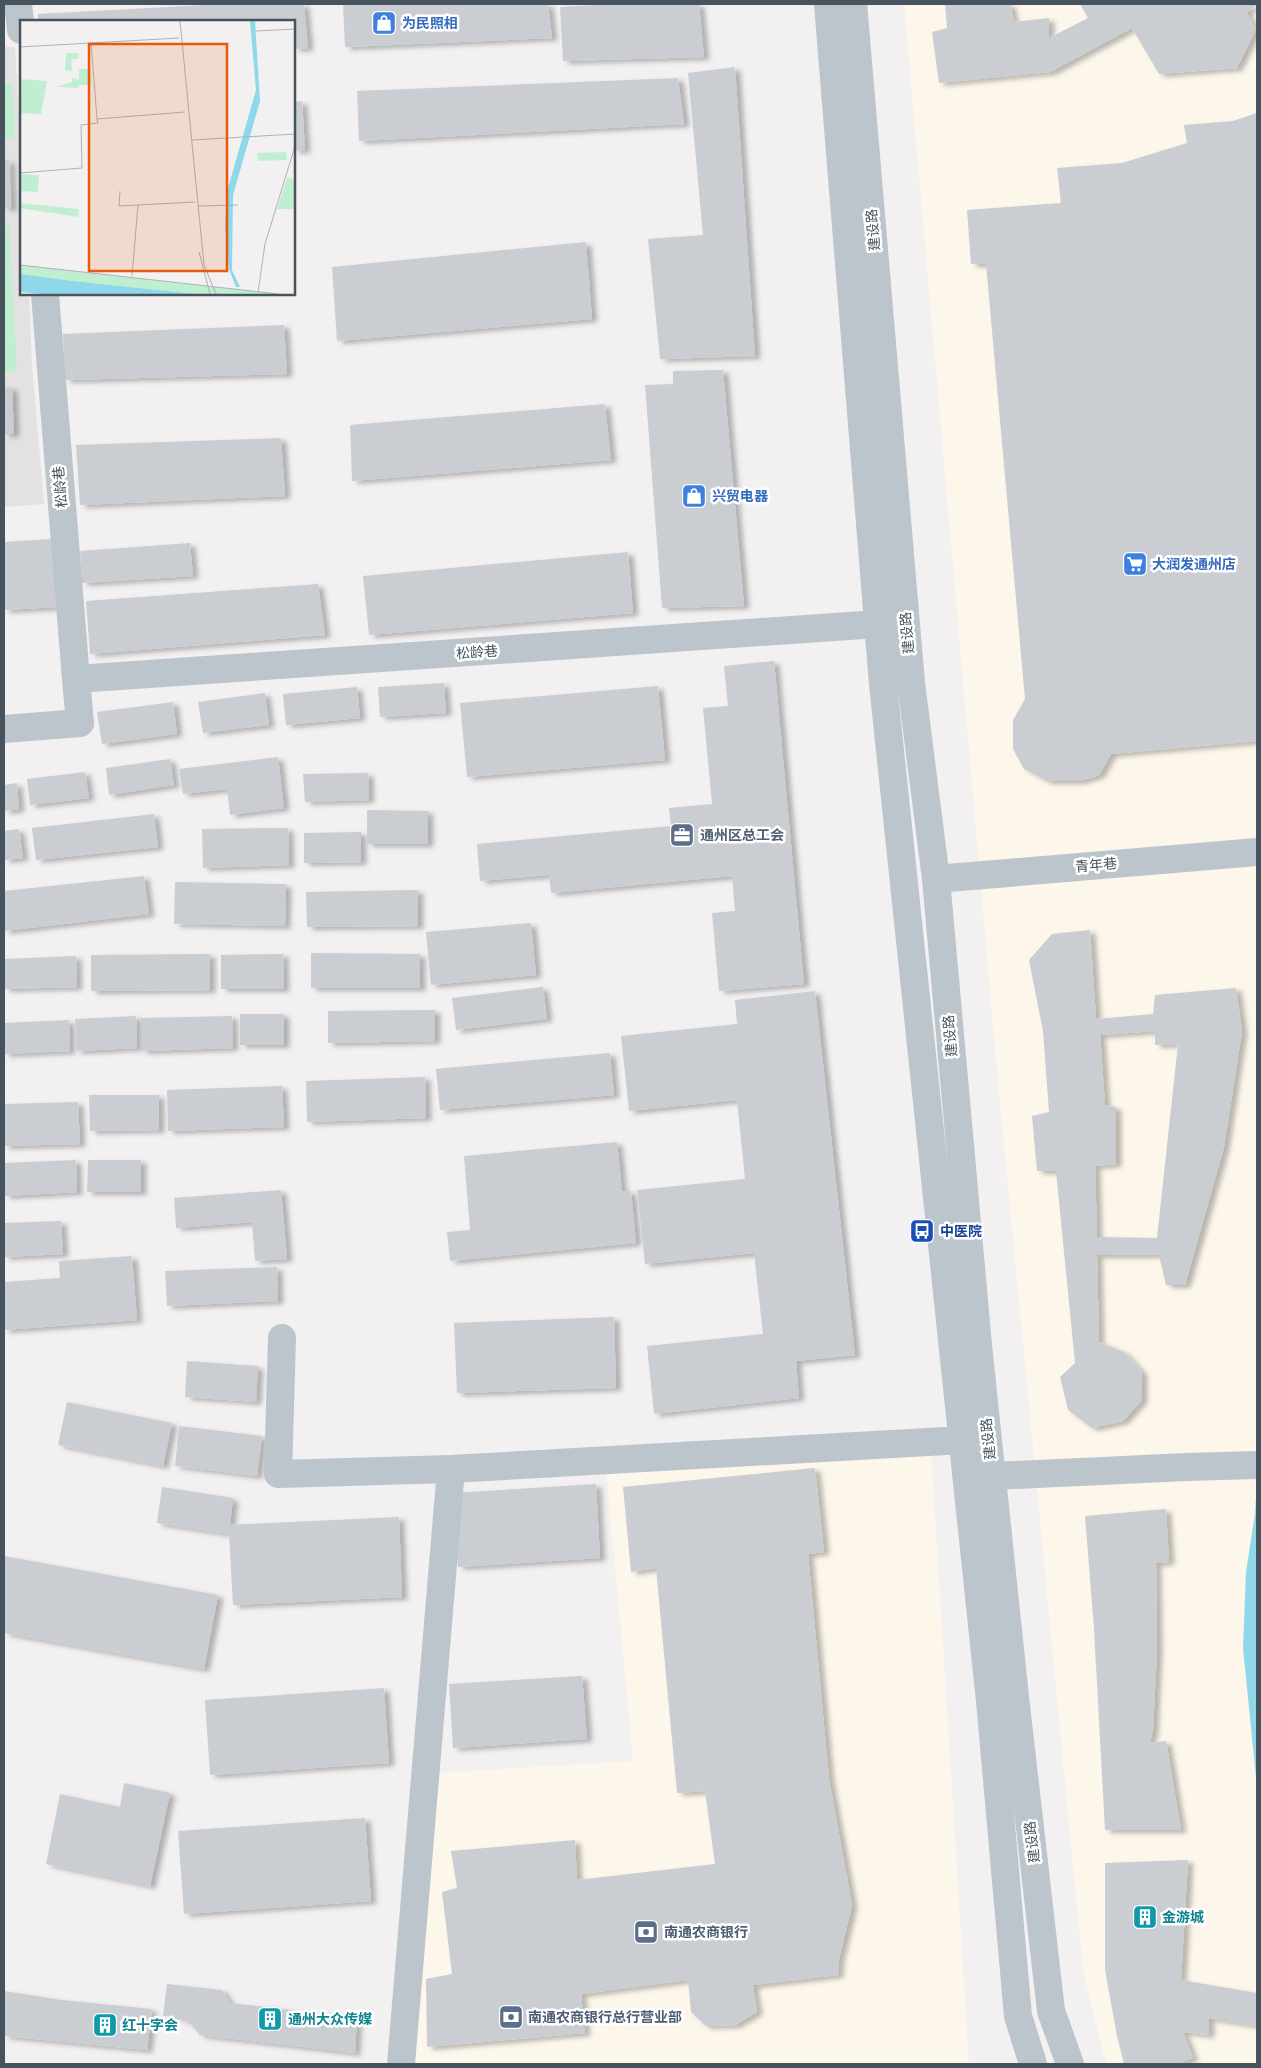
<svg xmlns="http://www.w3.org/2000/svg" width="1261" height="2068" viewBox="0 0 1261 2068" font-family="'Roboto Condensed','Noto Sans SC',sans-serif">
<style>
.commercial{fill:#fcf6eb}
.education{fill:#e3e1e2}
.green{fill:#c0eed1}
.water{fill:#8fd8e9}
.building{fill:#cacdd2;fill-rule:evenodd;filter:url(#shadow)}
.lines{fill:none;stroke-linecap:round;stroke-linejoin:round}
.minor{stroke:#bcc5cc;stroke-width:28}
.labels{text-anchor:middle;stroke-width:5;stroke-linejoin:round;paint-order:stroke}
.shop-label{font-size:14px;font-weight:bold;fill:#366cbe;stroke:#fff;text-anchor:start}
.street-label{font-size:14px;fill:#48545d;stroke:#fff}
.service-label{font-size:14px;font-weight:bold;fill:#4e5e75;stroke:#fff;text-anchor:start}
.transit-label{font-size:14px;font-weight:bold;fill:#164399;stroke:#fff;text-anchor:start}
.culture-label{font-size:14px;font-weight:bold;fill:#0d838f;stroke:#fff;text-anchor:start}
.inset-road{fill:none;stroke:#aeb2b5;stroke-width:1}
.view{fill:#e8590c;fill-opacity:0.15;stroke:#e8590c;stroke-width:2.5}
.inset-edge{fill:none;stroke:#48545d;stroke-width:2.5}
</style>
<defs>
<filter id="shadow"><feDropShadow dx="5.5" dy="3" stdDeviation="2.5" flood-color="#0004"/></filter>
</defs>
<rect width="100%" height="100%" fill="#f2f0f0"/>
<path class="commercial" d="M904,4h353v2060h-151l-23,-93 -87,-910z
M931,1451l38,613h-561l27,-291 198,-12 -27,-290z"/>
<path class="education" d="M4,47h11l6,108v139h8l3,70 12,140 -40,3z"/>
<path class="green" d="M4,84h8l3,55h-11z
M4,225h5l8,146 -13,1z"/>
<path class="water" d="M1257,1480v307l-14,-139 3,-76 9,-58z"/>
<path class="building" d="M225,4h79l4,44 -14,1v-28h-256v-7z
M343,4h205l4,34 -207,9z
M614,4h85l5,53 -141,4 -3,-54z
M945,4h65l4,18 35,-4v20l39,-20 -8,-14 177,1 -11,7 10,17 -19,39 -78,6 -27,-46 -82,44 -111,11 -7,-51 15,-4z
M735,67l20,289 -95,3 -12,-120 55,-4 -15,-162z
M678,78l6,46 -325,17 -2,-50z
M302,101l3,49 -11,1v-49z
M1257,113v628l-146,13 -12,21 -19,6h-33l-23,-12 -11,-20v-29l12,-21 -39,-435h-15l-4,-54 94,-7 -4,-35 65,-5 65,-20 -3,-18 49,-4z
M4,160h5l2,48h-7z
M586,242l6,77 -255,22 -5,-74z
M284,325l3,49 -222,6 -2,-46z
M723,370l21,236 -82,2 -17,-223 28,-1v-13z
M12,387l2,47h-10v-46z
M605,404l6,56 -259,21 -2,-56z
M281,438l4,58 -205,9 -4,-60z
M53,539l4,68 -53,3v-68z
M190,543l3,33 -111,7 -2,-32z
M628,552l5,61 -264,22 -6,-59z
M318,584l7,51 -235,19 -4,-53z
M774,661l30,323 -85,7 -7,-78 23,-2 -3,-35 -181,17 -2,-18 -69,6 -3,-37 194,-18 -2,-18 43,-4 -9,-96 25,-2 -4,-40z
M444,683l2,30 -66,4 -2,-30z
M658,686l7,74 -198,17 -7,-74z
M357,687l3,31 -74,7 -3,-31z
M265,693l4,32 -66,8 -5,-31z
M173,702l4,32 -75,10 -5,-32z
M278,757l6,51 -54,7 -3,-26 -44,5 -4,-25z
M170,759l4,26 -65,10 -3,-27z
M85,772l4,26 -59,7 -3,-26z
M368,773l1,27 -64,2 -2,-28z
M17,783l2,26 -15,2v-26z
M367,810l61,1v33h-61z
M154,814l4,33 -122,13 -4,-32z
M288,828l1,37 -86,3 -1,-39z
M19,829l4,29 -19,2v-29z
M361,832v30l-57,1v-30z
M144,876l5,38 -145,17v-40z
M175,882l111,2 -1,42 -111,-2z
M418,890v36l-111,1 -1,-35z
M531,923l5,52 -105,10 -5,-53z
M1090,930l6,89 57,-5 2,-19 81,-7 6,43 -18,116 -39,138h-19l-7,-30h-62l2,87 25,10 18,20v28l-19,21 -31,7 -24,-18 -8,-33 15,-14 -19,-192h-19l-5,-55 17,-4 -6,-81 -14,-71 23,-26zM1155,1031v14l23,-1 -21,194 -60,-1 -2,-71 21,-2v-57l-11,-2 -5,-70z
M311,953l109,1v34h-109z
M210,954v36l-119,1v-36z
M283,954l1,35h-63v-34z
M76,956l1,31 -73,2v-30z
M543,987l4,32 -91,11 -4,-32z
M815,991l40,364 -59,6 3,37 -145,16 -7,-68 116,-12 -9,-81 -109,11 -8,-74 108,-11 -8,-79 -108,11 -8,-75 116,-12 -2,-24z
M435,1010v31l-107,2v-32z
M240,1014h44v31h-44z
M136,1016l1,32 -61,3 -1,-32z
M232,1016l1,32 -92,3v-33z
M69,1020l1,31 -66,3v-31z
M610,1053l4,42 -174,15 -4,-41z
M425,1077l1,41 -119,4 -1,-41z
M282,1086l2,41 -116,4 -1,-41z
M89,1095h70v35l-69,1z
M78,1102l2,42 -76,2v-42z
M617,1142l5,49h9l5,52 -186,18 -3,-29 23,-2 -6,-74z
M76,1160l1,32 -73,4v-33z
M88,1160h53v32h-54z
M281,1190l6,69 -32,2 -3,-39 -76,6 -2,-30z
M61,1221l2,33 -59,3v-34z
M132,1256l5,64 -133,10v-48l56,-4 -1,-17z
M277,1267l1,34 -111,5 -2,-35z
M614,1317l2,71 -159,5 -3,-70z
M187,1361l71,5 -2,36 -71,-5z
M67,1402l105,21 -9,43 -105,-21z
M179,1426l83,10 -5,40 -82,-10z
M815,1468l9,84 -16,2 21,225 23,126 -13,54 -1,16 -85,10 4,27 -22,13 -29,1 -15,-14 -3,-32 -107,14 4,39 -158,14 -1,-68 26,-5 -10,-82 15,-4 -6,-37 124,-11 2,40 138,-16 -10,-73 -28,2 -21,-225 -25,4 -8,-85z
M596,1484l4,74 -142,9 -5,-74z
M162,1487l71,11 -3,27 169,-8 3,80 -169,8 -4,-71 -72,-11z
M1166,1509l3,53 -13,1 1,88 -4,79 -3,13 16,-2 15,89h-76l-11,-201 -9,-113z
M4,1556l214,39 -14,74 -200,-36z
M582,1676l5,63 -134,9 -4,-64z
M384,1688l5,75 -179,12 -5,-75z
M124,1783l46,10 -20,93 -104,-22 14,-70 60,13z
M365,1818l6,83 -187,13 -6,-83z
M1188,1860l-7,120 76,13v33l-48,-8v17l-26,-3 10,26 -16,6h-53l-7,-28 -12,-66v-107z
M167,1984l55,6 8,13 127,14 -2,36 -155,-18 -11,-13 -15,-6h-11z
M4,1991l58,9 90,9 -5,41 -143,-14z"/>
<g class="lines">
<path class="minor" d="M18,4l3,26
M828,4l55,680 107,1017 28,315 15,48
M853,4l58,679 25,196 42,466 37,352 36,314 19,53
M45,294l31,385 802,-55
M4,729l76,-6 -4,-44
M936,879l321,-27
M282,1338l-4,136 173,-5
M992,1476l195,-9 70,-2
M401,2064l50,-595 512,-29"/>
</g>
<defs>
<symbol id="shop-square" viewBox="-11 -11 22 22"><rect x="-9" y="-9" width="18" height="18" rx="4" fill="#3f7fe0" stroke="#fff"/><path d="M-5-2.5h2.3a2.7 3.5 0 0 1 5.4 0H5L5.5 6h-11ZM-1.5-2.5h3a1.5 2.3 0 0 0-3 0Z" fill="#fff"/></symbol>
<symbol id="supermarket-square" viewBox="-11 -11 22 22"><rect x="-9" y="-9" width="18" height="18" rx="4" fill="#3f7fe0" stroke="#fff"/><path d="M-6-5.5h2.5l.6 2H6L4.5 2H-2.5L-4.4-4H-6ZM-1.5 3.2a1.3 1.3 0 1 0 .1 0ZM3 3.2a1.3 1.3 0 1 0 .1 0Z" fill="#fff"/></symbol>
<symbol id="office-square" viewBox="-11 -11 22 22"><rect x="-9" y="-9" width="18" height="18" rx="4" fill="#5c6f8a" stroke="#fff"/><path d="M-6-3h4V-5.5h4V-3h4V5H-6ZM-1-4.5V-3h2v-1.5ZM-6 0V1H6V0Z" fill="#fff"/></symbol>
<symbol id="bus-square" viewBox="-11 -11 22 22"><rect x="-9" y="-9" width="18" height="18" rx="4" fill="#1a4fb4" stroke="#fff"/><path d="M-5-6H5V4H4V6H2V4H-2V6H-4V4H-5ZM-3.5-4V0h7V-4ZM-3.5 1.2v1.5H-2V1.2ZM2 1.2v1.5H3.5V1.2Z" fill="#fff"/></symbol>
<symbol id="building-square" viewBox="-11 -11 22 22"><rect x="-9" y="-9" width="18" height="18" rx="4" fill="#0f9aa8" stroke="#fff"/><path d="M-4-6H4V6H1V3H-1V6H-4ZM-2.5-4.3h1.7v1.8h-1.7ZM.8-4.3h1.7v1.8H.8ZM-2.5-1h1.7V.8h-1.7ZM.8-1h1.7V.8H.8Z" fill="#fff"/></symbol>
<symbol id="bank-square" viewBox="-11 -11 22 22"><rect x="-9" y="-9" width="18" height="18" rx="4" fill="#5c6f8a" stroke="#fff"/><path d="M-6-4H6V4H-6ZM0-2.3a2.3 2.3 0 1 0 0 4.6a2.3 2.3 0 1 0 0-4.6Z" fill="#fff"/></symbol>
</defs>
<g fill-rule="evenodd">
<use href="#shop-square" x="370" y="9" width="28" height="28"/>
<use href="#shop-square" x="680" y="482" width="28" height="28"/>
<use href="#supermarket-square" x="1121" y="550" width="28" height="28"/>
<use href="#office-square" x="668" y="821" width="28" height="28"/>
<use href="#bus-square" x="908" y="1217" width="28" height="28"/>
<use href="#building-square" x="1131" y="1903" width="28" height="28"/>
<use href="#bank-square" x="632" y="1918" width="28" height="28"/>
<use href="#bank-square" x="497" y="2003" width="28" height="28"/>
<use href="#building-square" x="256" y="2005" width="28" height="28"/>
<use href="#building-square" x="91" y="2011" width="28" height="28"/>
</g>
<g class="labels">
<g class="shop-label">
<text x="402" y="28">为民照相</text>
<text x="712" y="501">兴贸电器</text>
<text x="1152" y="569">大润发通州店</text>
</g>
<g class="street-label">
<text transform="translate(873 230) rotate(-95)" y="5">建设路</text>
<text transform="translate(60 487) rotate(-95)" y="5">松龄巷</text>
<text transform="translate(907 633) rotate(-95)" y="5">建设路</text>
<text transform="translate(477 652) rotate(-4)" y="5">松龄巷</text>
<text transform="translate(1096 865) rotate(-5)" y="5">青年巷</text>
<text transform="translate(950 1036) rotate(-95)" y="5">建设路</text>
<text transform="translate(988 1439) rotate(-96)" y="5">建设路</text>
<text transform="translate(1032 1842) rotate(-97)" y="5">建设路</text>
</g>
<g class="service-label">
<text x="700" y="840">通州区总工会</text>
<text x="664" y="1937">南通农商银行</text>
<text x="528" y="2022">南通农商银行总行营业部</text>
</g>
<g class="transit-label">
<text x="940" y="1236">中医院</text>
</g>
<g class="culture-label">
<text x="1162" y="1922">金游城</text>
<text x="288" y="2024">通州大众传媒</text>
<text x="122" y="2030">红十字会</text>
</g>
</g>
<g transform="translate(20 20)">
<rect width="275" height="275" fill="#f2f0f0"/>
<path d="M46,33h12l1,5 -8,2 1,11 -7,-1zM59,49h11l1,16h-12l-1,3 -21,-1 15,-5v-4l7,2zM0,59l27,2 -6,33 -21,-1zM266,132l1,8 -29,1 -1,-8zM0,154l19,1 -1,17 -18,-1zM267,158l8,1v30h-18zM0,183l59,6 -1,8 -58,-9zM0,245l258,29h-82l-123,-13 -53,-7z" fill="#c0eed1"/>
<path d="M230,1h5l5,80 -27,94 -1,75 8,17h-4l-7,-18 -4,-44 3,-37 28,-98zM0,254l53,7 123,13h-153l-23,-2z" fill="#8fd8e9"/>
<path class="inset-road" d="M160,1l24,244 12,29M236,11l39,-2M71,22l6,77 88,-7M0,27l159,-9M172,120l103,-6M0,153l62,-5 -1,-43 17,-2 -1,-4M100,171l-1,15 19,-1M178,186l40,-1M179,232l11,42M0,245l258,29M112,256l6,-71 57,-3M238,272l7,-48 30,-98"/>
<path class="view" d="M69,24h138v227h-138z"/>
<rect width="275" height="275" class="inset-edge"/>
</g>
<rect width="1261" height="2068" fill="none" stroke="#48545d" stroke-width="10"/>
</svg>
